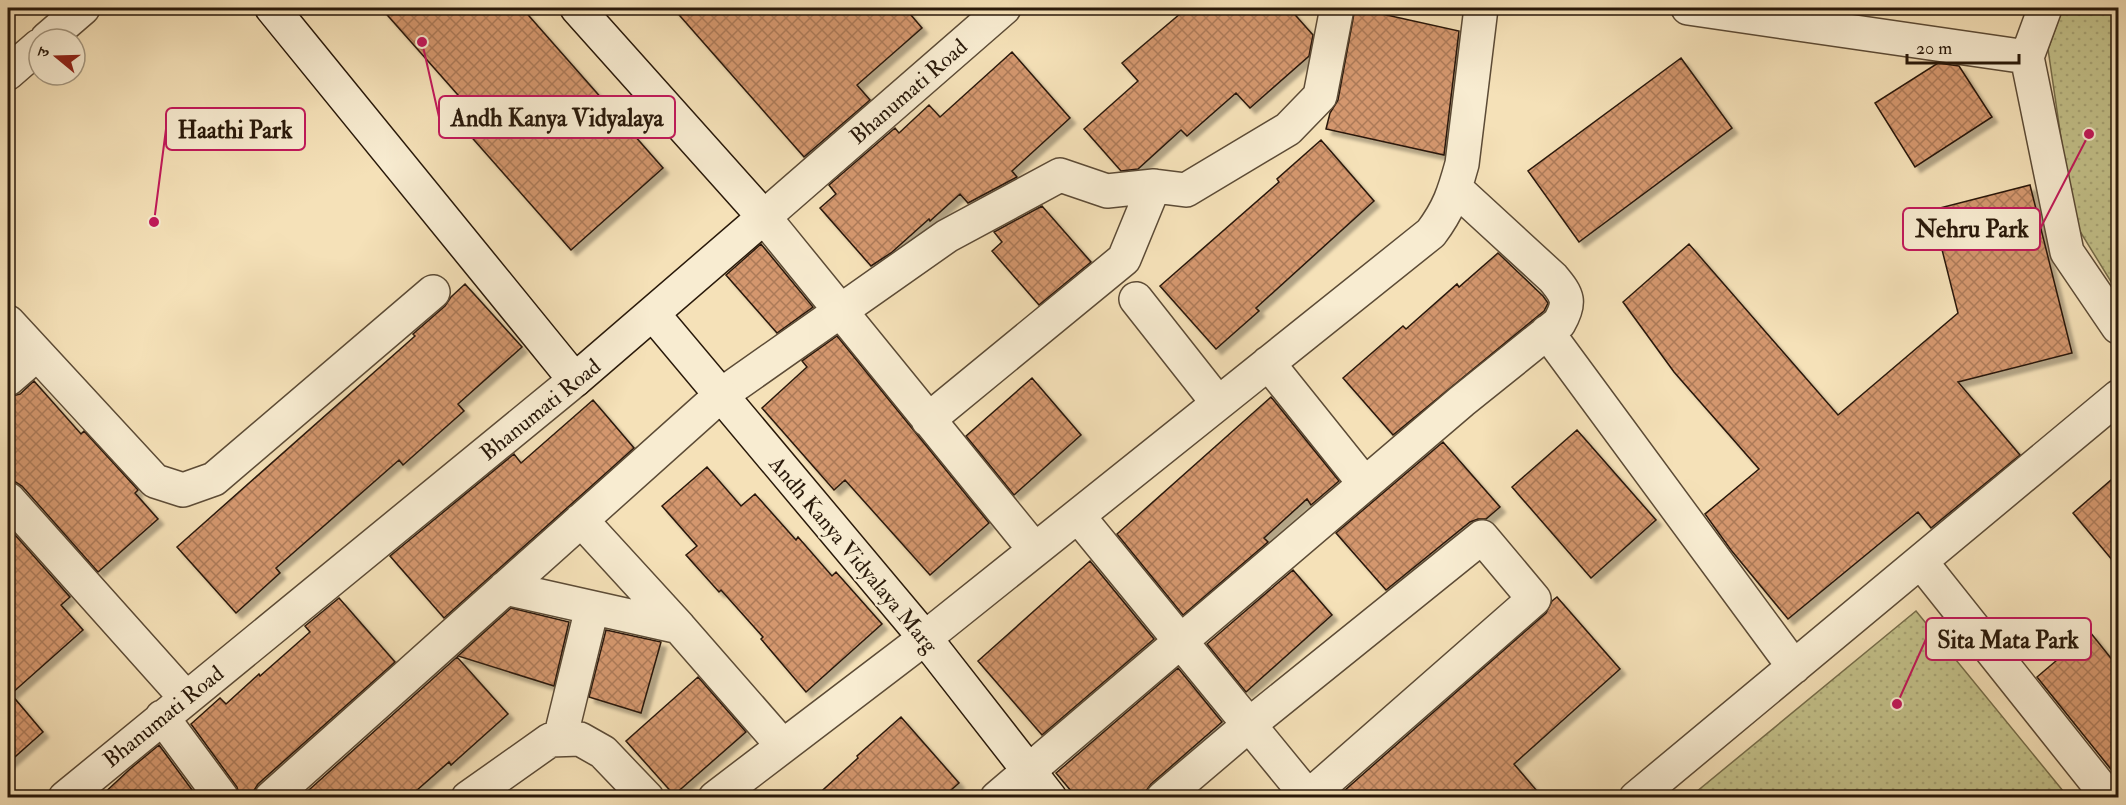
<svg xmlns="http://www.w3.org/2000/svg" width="2126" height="805" viewBox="0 0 2126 805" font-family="'IM FELL Double Pica','Noto Serif Devanagari',serif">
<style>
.park{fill:url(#park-dots);stroke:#766d4a;stroke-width:1.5}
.building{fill:url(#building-cross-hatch);stroke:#29190a;stroke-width:1.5;filter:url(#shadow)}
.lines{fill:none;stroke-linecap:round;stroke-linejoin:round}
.street-casing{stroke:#5c4b36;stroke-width:36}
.secondary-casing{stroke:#29190a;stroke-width:36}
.street{stroke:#f8ecd1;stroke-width:33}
.secondary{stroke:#f8ecd1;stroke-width:33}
.labels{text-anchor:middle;stroke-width:5;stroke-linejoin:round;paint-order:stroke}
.street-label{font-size:22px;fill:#29190a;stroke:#f8ecd1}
.leader{fill:none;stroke:#c2185b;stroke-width:2}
.callout-dot{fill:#c2185b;stroke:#f8ecd1;stroke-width:2}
.callout{fill:#f8ecd1;stroke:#c2185b;stroke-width:2}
.callout-label{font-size:24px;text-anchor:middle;font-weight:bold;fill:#29190a}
</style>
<defs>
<pattern id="park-dots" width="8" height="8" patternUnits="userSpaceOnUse" patternTransform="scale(1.5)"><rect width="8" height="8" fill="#c3c18a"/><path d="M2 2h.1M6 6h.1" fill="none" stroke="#a8a576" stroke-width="1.8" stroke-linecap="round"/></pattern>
<pattern id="building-cross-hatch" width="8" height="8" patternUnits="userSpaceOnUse" patternTransform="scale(1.5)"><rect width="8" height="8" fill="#d4976e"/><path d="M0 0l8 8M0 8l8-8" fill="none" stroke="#ac7a59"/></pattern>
<filter id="shadow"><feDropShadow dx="5.5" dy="5.5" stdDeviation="1.5" flood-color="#0004"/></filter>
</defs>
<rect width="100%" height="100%" fill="#f5e1b8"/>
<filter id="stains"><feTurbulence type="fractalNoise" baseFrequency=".00333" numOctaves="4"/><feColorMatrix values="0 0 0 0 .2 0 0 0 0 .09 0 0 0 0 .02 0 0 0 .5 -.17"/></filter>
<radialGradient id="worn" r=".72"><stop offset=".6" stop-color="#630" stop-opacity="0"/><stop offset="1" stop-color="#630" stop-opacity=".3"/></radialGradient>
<path class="park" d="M2063,8h55v285l-45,-73 -25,-171z
M1916,611l152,186h-378z"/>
<path class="building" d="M381,8h141l141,160 -92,82 -126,-143 13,-12z
M673,8h232l17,20 -65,57 13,15 -66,57z
M1187,8h102l24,27 -4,21 -59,52 -14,-15 -49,43 -6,-6 -43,39 -17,2 -37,-42 54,-48 -16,-18z
M1355,8l104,23 -15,124 -118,-26 4,-16 8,-13z
M1012,52l58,66 -58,53 5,6 -49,26 -8,-9 -30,27 -1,-2 -38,34 -20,13 -51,-58 16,-14 -7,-9 66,-57 4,5 30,-28 11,12z
M1681,58l51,70 -153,114 -51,-71z
M1938,63l21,3 33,51 -77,50 -40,-64z
M1321,140l53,61 -118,107 3,3 -43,38 -56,-63 119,-104 -2,-3z
M2030,185l42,168 -114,29 62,73 -89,73 -13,-16 -130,107 -57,-69 -26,-36 54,-45 -85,-97 -51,-70 66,-58 149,171 120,-102 -26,-103z
M1042,206l49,56 -52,43 -47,-54 10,-9 -8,-10z
M761,244l52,63 -36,26 -51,-58z
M1498,253l45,43 5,7 -4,8 -151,124 -50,-57 60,-52 3,3 51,-45 2,3z
M465,284l57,63 -64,57 6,7 -61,54 -4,-5 -123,108 4,5 -44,40 -59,-66 238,-211 -2,-2 32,-28 6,-9z
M837,336l152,187 -59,52 -85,-95 -11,10 -72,-82 45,-41 -5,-6z
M1032,378l49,57 -67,60 -48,-59z
M34,381l47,53 3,-3 54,59 -3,3 23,26 -60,53 -76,-86 -8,-5h-6v-84l12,-3z
M1271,397l68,84 -28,24 -4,-6 -43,39 4,4 -85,73 -66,-81z
M593,400l41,48 -190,170 -54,-62 124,-102 7,9z
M1577,430l79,90 -65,58 -79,-91z
M1443,442l57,65 -14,12h-8l-8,3 -84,68 -50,-57z
M707,467l34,39 14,-12 41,46 2,-3 34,39 4,-4 46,52 -76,68 -45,-53 2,-2 -42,-47 -2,2 -33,-37 11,-9 -35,-40z
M2118,474v93l-45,-54z
M8,527l62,70 -9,8 22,25 -72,64 32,38 -35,31z
M1090,561l64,78 -112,96 -64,-74z
M1293,570l39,45 -86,77 -39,-48z
M1557,597l63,72 -106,95 29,34h-207l210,-185 6,-12z
M339,598l56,64 -137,122 -5,8v6h-13l-3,-11 -46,-63 29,-26 6,6 33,-30 1,2 50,-44 -5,-6z
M511,608l58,14 -15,64 -96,-30z
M606,630l55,12 -20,71 -52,-16z
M2090,632l28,35v111l-81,-101z
M457,657l51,57 -57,51 -2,-3 -41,36h-108z
M1178,668l44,54 -71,62 -5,7 -1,7h-68l-21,-25z
M698,677l48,55 -72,63 -48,-54z
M901,717l58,66 -17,15h-128l44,-40 -1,-2z
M159,745l39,53h-99l31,-29z"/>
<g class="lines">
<defs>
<path id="street" d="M1004,8l-240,209 271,333
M1688,8l339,49
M2045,8l-18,49 40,195 51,75
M47,39l36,-31
M8,73l31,-27
M1136,299l82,104
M8,322l147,159 28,9 31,-11 219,-187
M1547,332l247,335
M1268,363l97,121
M8,379l29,-25
M928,420l196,-161 30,-73
M8,499l178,199
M1078,516l231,282
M581,520l98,107 104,119
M1921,562l188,236
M505,588l174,39
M162,717l60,81
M560,739l32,-131
M65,798l510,-418
M271,798l450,-403 226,-159 113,-61 47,16 47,-5 32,4 102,-61 32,-33 17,-88
M468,798l82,-58 30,-1 23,13 44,46
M715,798l210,-160 506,-405c18,-24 23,-40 31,-69l19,-156
M997,798l465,-397 97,-78c12,-21 9,-27 -6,-45l-98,-90
M1163,798l87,-74 232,-187 52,62 -227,199
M1636,798l482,-401"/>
<path id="secondary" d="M272,8l303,372 189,-163 -187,-209
M653,314l272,324 125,160"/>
</defs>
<use href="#street" class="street-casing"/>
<use href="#secondary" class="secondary-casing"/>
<use href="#street" class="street"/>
<use href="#secondary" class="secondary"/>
</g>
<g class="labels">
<g class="street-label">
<text transform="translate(908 91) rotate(-41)" y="8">Bhanumati Road</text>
<text transform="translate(540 409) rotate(-39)" y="8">Bhanumati Road</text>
<text transform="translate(854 554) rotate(50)" y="8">Andh Kanya Vidyalaya Marg</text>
<text transform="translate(163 716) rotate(-39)" y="8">Bhanumati Road</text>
</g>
</g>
<path class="leader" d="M422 42L439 117M154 222L166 129M2089 134L2040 229M1897 704L1926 639"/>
<g class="callout-dot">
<circle cx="422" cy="42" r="6"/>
<circle cx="154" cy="222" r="6"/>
<circle cx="2089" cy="134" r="6"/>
<circle cx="1897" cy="704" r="6"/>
</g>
<g class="callout">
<rect x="439" y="96" width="236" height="42" rx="6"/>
<rect x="166" y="108" width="139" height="42" rx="6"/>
<rect x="1903" y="208" width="137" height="42" rx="6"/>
<rect x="1926" y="618" width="165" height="42" rx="6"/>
</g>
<g class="callout-label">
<text x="557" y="126">Andh Kanya Vidyalaya</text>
<text x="235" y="138">Haathi Park</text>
<text x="1972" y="237">Nehru Park</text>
<text x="2008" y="648">Sita Mata Park</text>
</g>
<rect width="2126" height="805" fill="none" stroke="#f5e1b8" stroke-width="30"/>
<rect x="9" y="9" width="2108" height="787" fill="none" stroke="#29190a" stroke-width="3"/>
<rect x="15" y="15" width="2096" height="775" fill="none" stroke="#29190a" stroke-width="1.5"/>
<g transform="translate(57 57) rotate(289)"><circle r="28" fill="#f8ecd1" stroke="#a59881" stroke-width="1.5"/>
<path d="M0-4.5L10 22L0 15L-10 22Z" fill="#8f2418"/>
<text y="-9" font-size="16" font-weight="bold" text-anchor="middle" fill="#29190a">उ</text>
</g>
<path d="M1907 54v9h112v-9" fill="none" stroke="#29190a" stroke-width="3"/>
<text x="1916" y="54" font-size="18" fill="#29190a" stroke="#f8ecd1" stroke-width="4.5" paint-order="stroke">20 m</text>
<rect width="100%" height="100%" filter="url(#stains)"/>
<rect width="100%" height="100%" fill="url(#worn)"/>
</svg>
